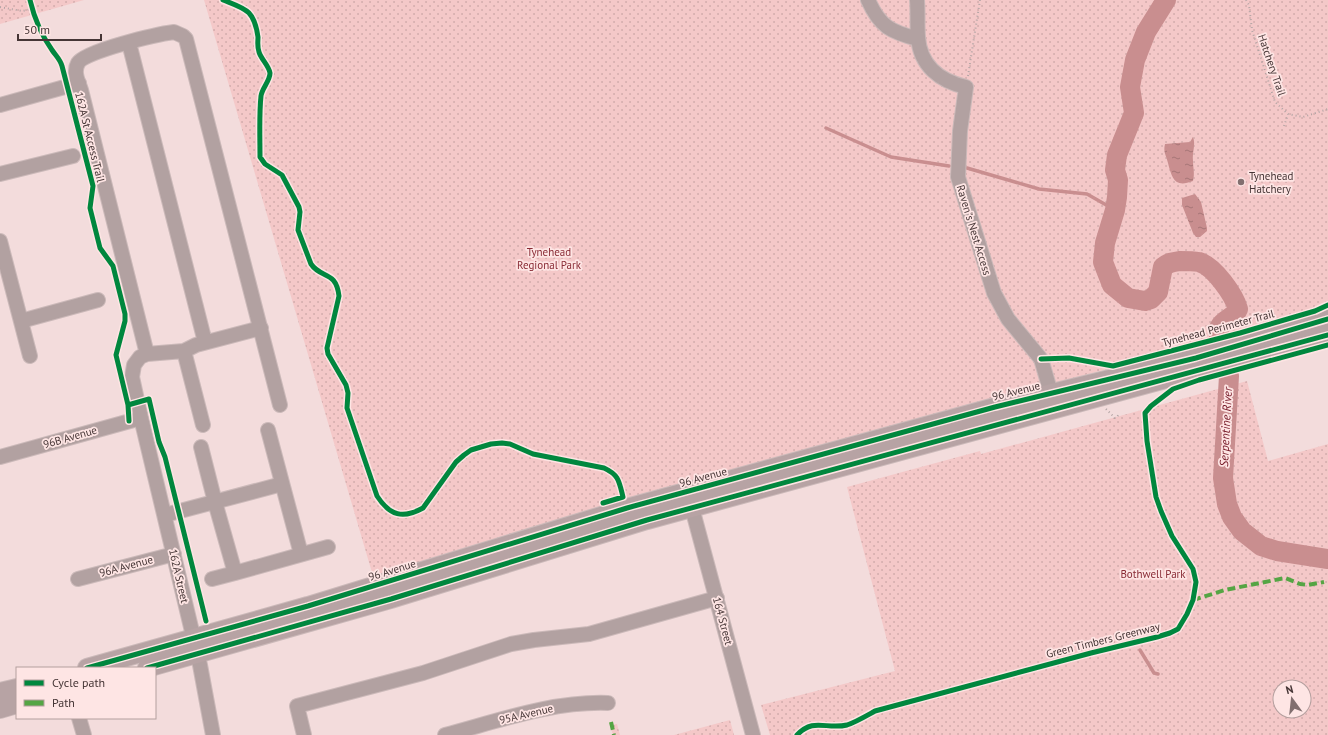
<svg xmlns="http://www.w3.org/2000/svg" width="1328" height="735" viewBox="0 0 1328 735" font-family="'PT Sans',sans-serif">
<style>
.park{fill:url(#park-dots);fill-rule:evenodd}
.water{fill:url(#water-ripples)}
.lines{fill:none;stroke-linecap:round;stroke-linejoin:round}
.stream{stroke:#c98e8f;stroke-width:3.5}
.river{stroke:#c98e8f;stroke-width:20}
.minor-casing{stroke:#cbb9b9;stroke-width:16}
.major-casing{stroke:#cbb9b9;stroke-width:20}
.path{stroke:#b2a4a4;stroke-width:2;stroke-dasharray:1 3;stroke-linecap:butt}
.minor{stroke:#b2a1a1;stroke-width:14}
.major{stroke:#b7a3a4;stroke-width:18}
.quiet{stroke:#55a544;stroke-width:4;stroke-dasharray:8 4;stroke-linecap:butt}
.cycleway-casing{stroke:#fee5e4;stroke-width:8}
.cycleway{stroke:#00873e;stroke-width:5}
.poi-dot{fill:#826f6f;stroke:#fee5e4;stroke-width:1.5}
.labels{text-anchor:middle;stroke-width:3.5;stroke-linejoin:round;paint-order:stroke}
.street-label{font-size:11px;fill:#453535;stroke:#fee5e4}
.poi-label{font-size:11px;fill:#453535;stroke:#fee5e4;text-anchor:start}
.park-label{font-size:11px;fill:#892b35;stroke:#fee5e4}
.water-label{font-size:12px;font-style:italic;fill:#741725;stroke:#fee5e4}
</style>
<defs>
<pattern id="park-dots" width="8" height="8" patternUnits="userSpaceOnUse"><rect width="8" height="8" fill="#f4c8c8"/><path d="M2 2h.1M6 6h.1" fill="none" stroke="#d3acac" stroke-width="1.8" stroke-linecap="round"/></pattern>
<pattern id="water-ripples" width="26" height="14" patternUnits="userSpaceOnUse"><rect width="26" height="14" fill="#c98e8f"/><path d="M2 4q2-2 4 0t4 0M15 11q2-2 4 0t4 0" fill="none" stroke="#a57576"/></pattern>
</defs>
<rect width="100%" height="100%" fill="#f3dcdc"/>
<path class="park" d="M0,0h84l-84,24z
M204,0h1124v311l-289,76 -666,189z
M1247,381l21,80 60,-17v291h-558l-9,-30 134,-34 -48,-184 133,-36 1,3zM1280,687h24v24h-24z
M730,720l4,15h-60z
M617,724l3,11h-7l-3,-10z"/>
<path class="water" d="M1193,137c3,8 -1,15 0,24 0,7 2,12 0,20 -18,7 -21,-2 -25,-18 -2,-8 -5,-11 -3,-19l25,-2z
M1195,194l6,8 6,26v3l-7,6h-4l-3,-4 -11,-28v-7z"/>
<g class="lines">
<path class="stream" d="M826,128l65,29 58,9
M967,168l72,21 48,5 28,16
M1131,632l3,6
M1140,650l14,23 4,1"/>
<path class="river" d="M1166,0l-20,32 -11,28 -5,27 4,26 -17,42 -2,15 3,10 -1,17 -2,13 -10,33 -2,19 9,23 16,13 17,3 6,-2 7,-7 5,-25c6,-5 10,-5 17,-6 6,0 13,0 19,1 15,4 35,33 39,47 -3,9 -17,10 -20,22l11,45 -6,102 4,26 5,13 10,14 19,15 16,5 51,8"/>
<defs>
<path id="minor" d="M868,0c12,27 23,32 50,39
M917,0c1,12 0,25 1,37 2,29 22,44 48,50l-6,44 -2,46 36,116 14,26 33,40 10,34
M129,43l76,299
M0,105l79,-22
M0,174l73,-18
M0,241l30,115
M21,321l77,-21
M184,351l19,74
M147,354l-66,-264c-3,-9 -8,-18 -3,-27 7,-12 80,-29 96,-31l9,4 3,3 94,366
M268,430l33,124
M201,447l14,55 20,71 -23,6
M0,457l141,-39
M692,508l61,227
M165,515l117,-31
M235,573l93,-26
M78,579l96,-25
M79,718l5,17
M213,735l-13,-70 -59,-247 -9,-41 2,-12 6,-8 7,-3 37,-3 12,-6 65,-17
M304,735l-7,-29 126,-33 88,-29 23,-4 55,-6 128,-36
M445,735c53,-14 108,-34 163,-32"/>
<path id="major" d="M87,668l221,-62 319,-98 368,-101 201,-49 132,-39
M147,668l244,-69 256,-79 681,-185
M0,692l17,-4
M0,709l17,-5"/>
</defs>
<use href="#minor" class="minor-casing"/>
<use href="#major" class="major-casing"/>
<path class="path" d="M1246,0l3,5 3,25 23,72 13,12 15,3 25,-8
M0,7l22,4 10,-2
M968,76l12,-76
M1284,126l4,-11
M1106,409l9,9 2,-1 2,-3"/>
<use href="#minor" class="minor"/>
<use href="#major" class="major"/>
<path class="quiet" d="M1193,600l32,-10 60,-12 15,6 8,1 16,-3
M611,722l3,13"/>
<defs>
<path id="cycleway" d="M30,0c4,17 12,36 22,50 4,6 8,9 10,16l31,120 -3,22 10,40 13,18 12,48v7l-9,34 12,50 1,16
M223,0c23,9 31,10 35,37 0,5 -1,9 1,15 2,7 10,14 11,21 0,8 -8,15 -9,23 -2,18 -1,42 -1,61l5,7 17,11 17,32 1,5 -2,18 13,34c10,15 25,6 28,32l-12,52 1,6 18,31 2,8 -1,15 30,88c13,20 26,23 46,12l33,-46 8,-7 7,-5 20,-6 11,-1 8,1 23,10 71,14c15,7 15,13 19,29l-20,6
M1041,359l28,-1 44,8 127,-33 75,-22 13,-6
M128,405l21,-6 10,43 6,15 41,164
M87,668l221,-62 319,-98 368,-101 201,-49 132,-39
M147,668l244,-69 256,-79 681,-185
M797,735c17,-18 29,-5 50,-10 9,-3 19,-9 28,-14l216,-58 66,-16 13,-4 8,-4 9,-15 6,-14 3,-18 -3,-13 -21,-33 -11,-25 -5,-14 -9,-56 -2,-28 6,-7 22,-17 26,-9 129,-35"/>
</defs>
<use href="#cycleway" class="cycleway-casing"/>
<use href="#cycleway" class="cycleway"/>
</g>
<circle class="poi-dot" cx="1241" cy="182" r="4"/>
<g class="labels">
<g class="street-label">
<text transform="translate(1272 65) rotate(71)" y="4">Hatchery Trail</text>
<text transform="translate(90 137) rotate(76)" y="4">162A St Access Trail</text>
<text transform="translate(974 230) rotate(73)" y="4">Raven"s Nest Access</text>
<text transform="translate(1218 328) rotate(-15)" y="4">Tynehead Perimeter Trail</text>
<text transform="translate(1016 391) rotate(-14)" y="4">96 Avenue</text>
<text transform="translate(70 437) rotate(-16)" y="4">96B Avenue</text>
<text transform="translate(703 477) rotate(-15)" y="4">96 Avenue</text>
<text transform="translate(126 566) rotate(-15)" y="4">96A Avenue</text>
<text transform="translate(392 570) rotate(-17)" y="4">96 Avenue</text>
<text transform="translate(179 576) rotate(77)" y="4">162A Street</text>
<text transform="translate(723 621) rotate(75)" y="4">164 Street</text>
<text transform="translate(1103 640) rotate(-14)" y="4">Green Timbers Greenway</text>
<text transform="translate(526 714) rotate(-13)" y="4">95A Avenue</text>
</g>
<g class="poi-label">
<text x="1249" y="180">Tynehead<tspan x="1249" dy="13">Hatchery</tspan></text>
</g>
<g class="park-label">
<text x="549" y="256">Tynehead<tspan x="549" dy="13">Regional Park</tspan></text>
<text x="1153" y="578">Bothwell Park</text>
</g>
<g class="water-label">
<text transform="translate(1226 427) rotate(-87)" y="4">Serpentine River</text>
</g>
</g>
<rect x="16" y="667" width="140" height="52" fill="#fee5e4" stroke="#b49f9e"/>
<rect x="24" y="680" width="20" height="6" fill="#00873e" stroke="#b49f9e"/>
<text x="52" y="687" font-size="12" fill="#453535">Cycle path</text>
<rect x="24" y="700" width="20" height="6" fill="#55a544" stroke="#b49f9e"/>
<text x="52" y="707" font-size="12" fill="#453535">Path</text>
<g transform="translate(1292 699) rotate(345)"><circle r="19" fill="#fee5e4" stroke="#b49f9e"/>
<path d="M0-3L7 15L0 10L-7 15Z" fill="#826f6f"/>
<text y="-6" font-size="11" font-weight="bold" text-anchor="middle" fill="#453535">N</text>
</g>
<path d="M18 34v6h83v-6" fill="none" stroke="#453535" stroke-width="2"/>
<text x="24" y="34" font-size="12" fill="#453535" stroke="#fee5e4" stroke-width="3" paint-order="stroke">50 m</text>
</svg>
